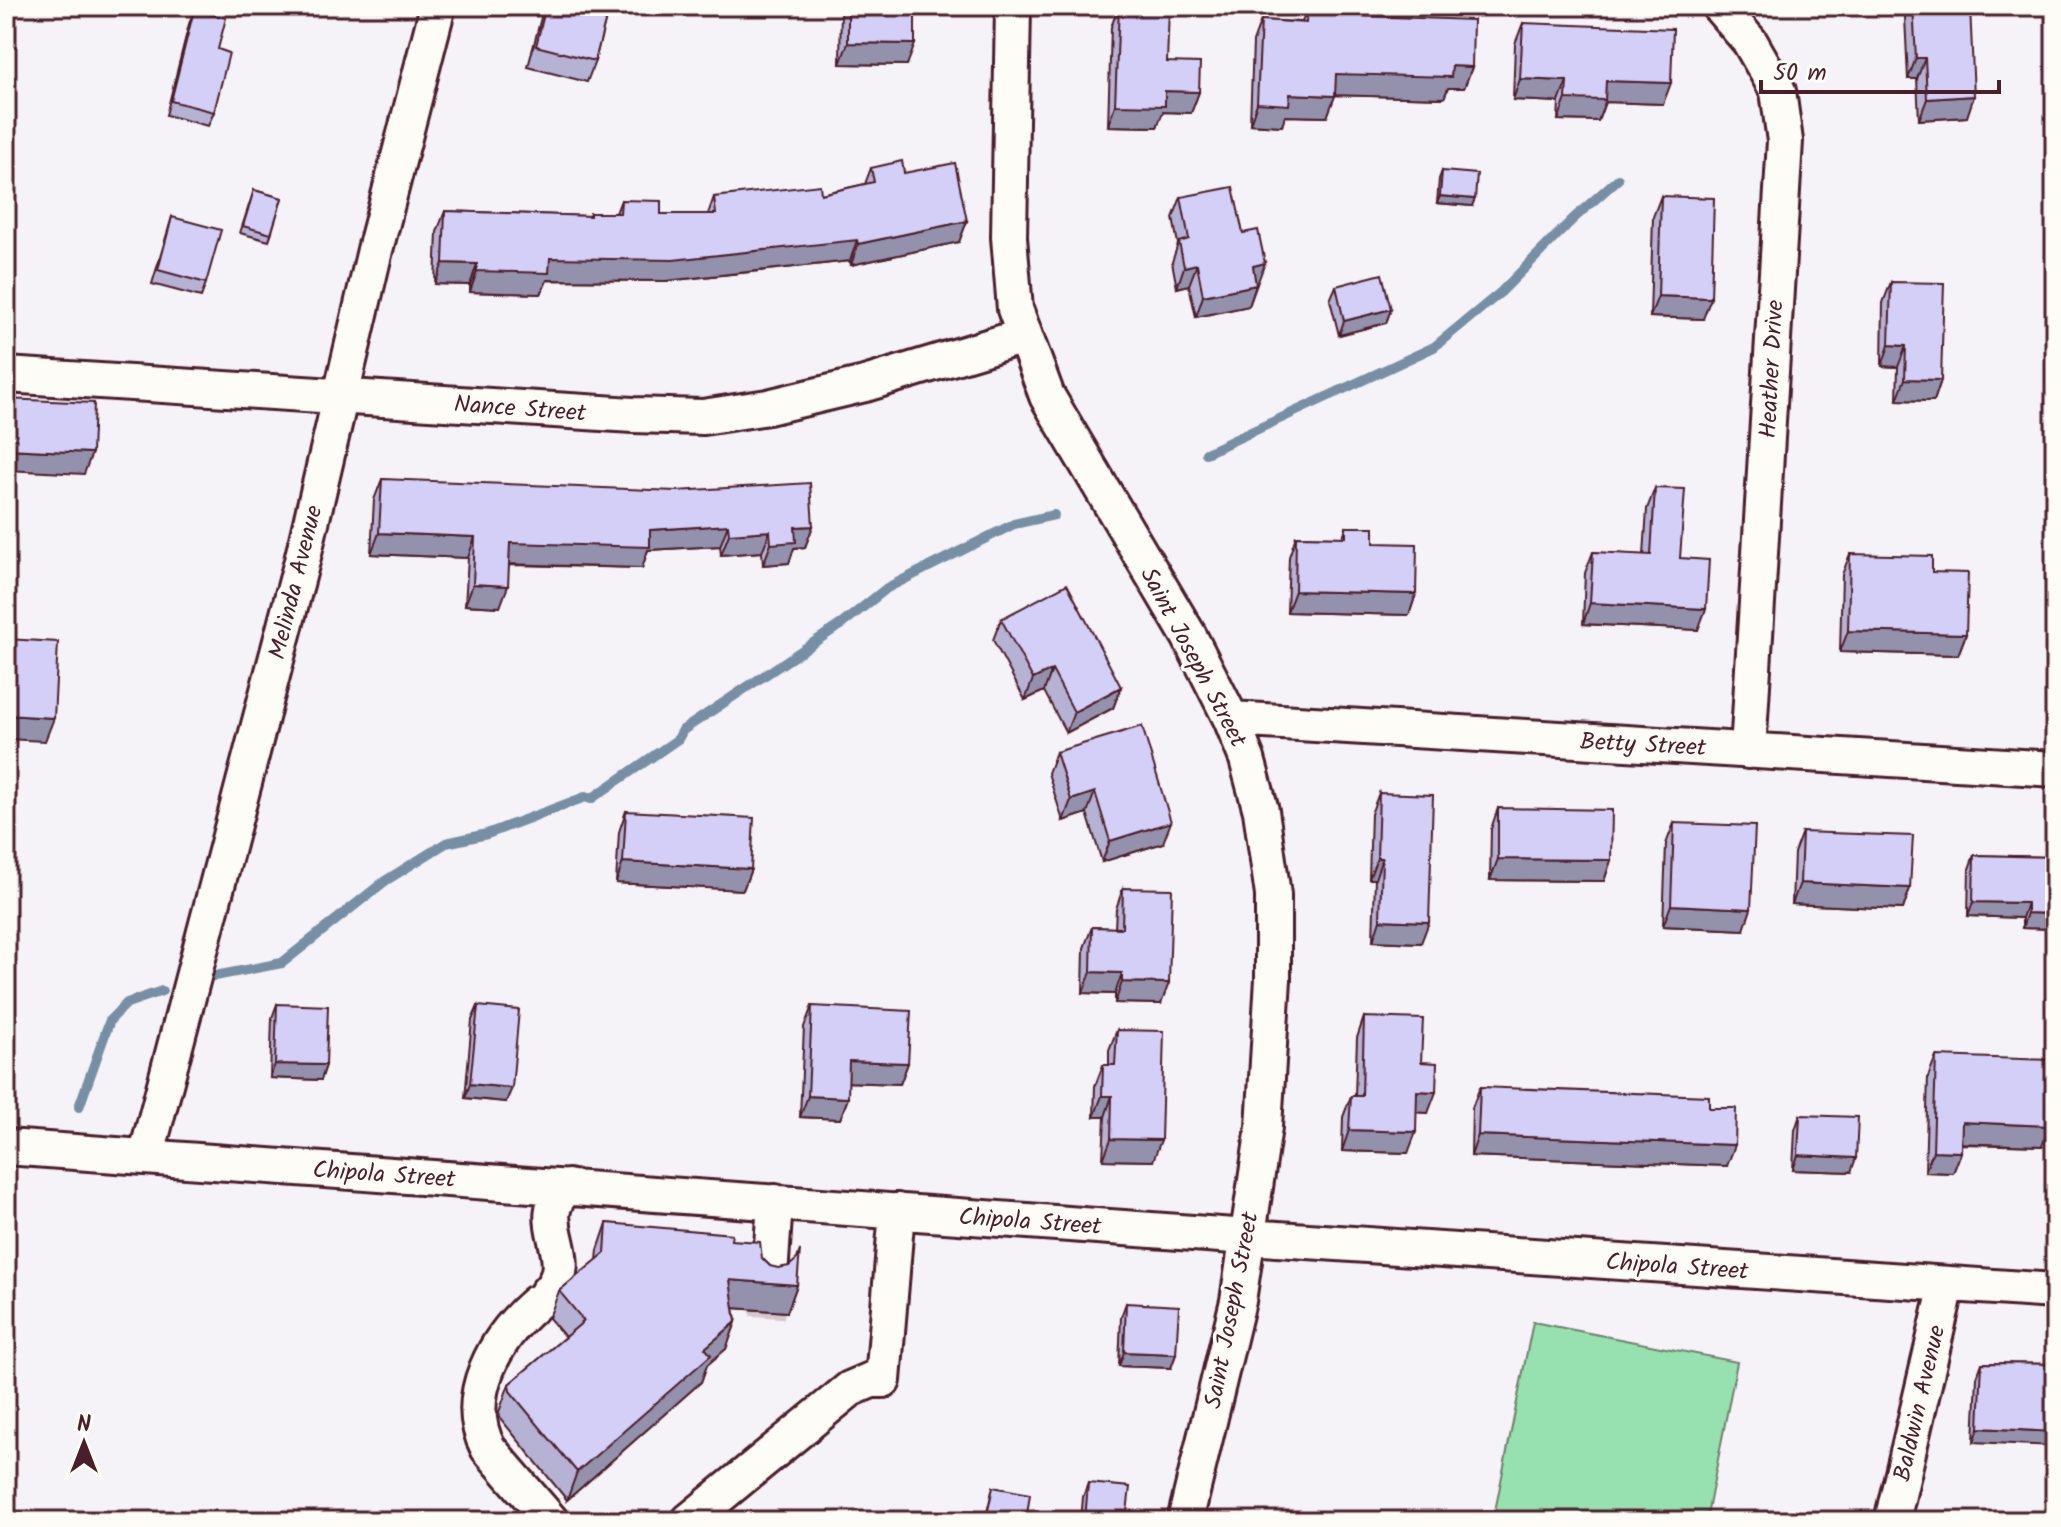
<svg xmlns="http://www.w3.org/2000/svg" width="2061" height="1527" viewBox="0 0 2061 1527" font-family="Kalam,sans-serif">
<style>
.grass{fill:#97e0af;stroke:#70806d;stroke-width:2}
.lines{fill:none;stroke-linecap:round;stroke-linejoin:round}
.stream{stroke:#778fa5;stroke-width:10}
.minor-tunnel{stroke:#d3c9ce;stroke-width:34;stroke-dasharray:34 17;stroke-linecap:butt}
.minor-casing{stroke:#4a1f2b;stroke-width:40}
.minor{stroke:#fdfcf7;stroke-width:34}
.wall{fill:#b6b2d4;stroke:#4a1f2b;stroke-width:2}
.shaded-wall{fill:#9491ad;stroke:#4a1f2b;stroke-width:2}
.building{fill:#d4cff7;stroke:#4a1f2b;stroke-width:2}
.labels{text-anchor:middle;stroke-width:7;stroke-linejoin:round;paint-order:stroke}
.street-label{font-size:24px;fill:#4a1f2b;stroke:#fdfcf7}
</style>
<rect width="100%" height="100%" fill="#f5f3f7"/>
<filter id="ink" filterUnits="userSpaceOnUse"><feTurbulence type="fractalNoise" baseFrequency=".0125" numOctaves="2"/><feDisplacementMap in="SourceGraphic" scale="16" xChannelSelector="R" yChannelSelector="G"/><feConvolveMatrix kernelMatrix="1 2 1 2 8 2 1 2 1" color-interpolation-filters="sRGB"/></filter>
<g filter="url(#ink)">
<path class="grass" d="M1533,1322l204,40 -31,159h-213z"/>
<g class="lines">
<path class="stream" d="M1206,453l228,-106 67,-55 72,-73 45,-40
M215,976l67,-13 103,-82 61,-38 41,-9 98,-37 6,2 87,-60 5,-9 160,-107 44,-35 127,-64 40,-9
M79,1107l31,-87 17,-17 35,-12"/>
<path class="minor-tunnel" d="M767,1317l3,-41"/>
<defs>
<path id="minor" d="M1013,6l-4,231 6,72 32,87 142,240 42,83 16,40 14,52 12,84v84l-9,148 -26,174 -53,220
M1719,6l31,36 28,49 7,50 -37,610
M6,375l627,40 70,2 65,-10 97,-23 159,-48
M1231,719l824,50
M6,1147l1242,90 807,54
M146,1157l156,-596 73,-311 63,-244
M770,1276l5,-74
M547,1293c36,-35 -20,-74 21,-106
M536,1303c-40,34 -75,93 -48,145l63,73
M689,1521l161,-132 21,-9h12l14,-169
M1892,1521l55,-236"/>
</defs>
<use href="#minor" class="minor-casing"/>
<use href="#minor" class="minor"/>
</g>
<path class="wall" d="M544,6h65l-14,55 -8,21 -59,-15z
M841,6h74l-8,59 -67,-1z
M1119,6l48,56 32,30 -8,21 -28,-1 -6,15 -49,-1 3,-99z
M1909,6h61l-3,111 -48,3 -2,-41h-9l-3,-62z
M194,10l24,39 -4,63 -6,14 -42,-11 23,-91z
M1307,10l32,5 133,52 -8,21h-16l-4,10 -109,-3 -8,22 -42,-1 -3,10 -32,-2 3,-82 8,-22 41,2z
M1523,23l140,81 -58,-2 -7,19 -40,-1 1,-18 -46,-2 2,-56z
M871,168l33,5 63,48 -8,21 -108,23 -1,-4 -184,20 -119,-1 -6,14 -71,-2v-7l-35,-1 2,-52 8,-21 144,5 1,-3h26l5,-13 40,14h47l6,-17 107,-3 44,-10z
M1442,171l30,35 -35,-3 2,-24z
M254,190l28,8 -13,43 -29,-8z
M1661,196l42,123 -53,-2 3,-100z
M1181,197l62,36 14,51 -8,22 -53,11 -7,-32 -12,3 -5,-26 6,-18 -5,-26z
M172,217l34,66 -5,14 -49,-13z
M1891,282l50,98 -7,21 -37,-1 1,-33 -16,-1 1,-63z
M1336,286l55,23 -5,14 -47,12 -9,-35z
M382,479l431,47 -8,21 -11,1 -5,15 -26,2 -1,-13 -41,3 -1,-9 -72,4 -6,18 -133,-3 -9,42 -35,-2 3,-47 -97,-4 3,-54z
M1655,488l25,70 18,72 -115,-6 2,-51 8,-21 51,3 3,-46z
M1346,527l28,16 42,51 -7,21 -122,-3 2,-55 7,-21 47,1z
M1850,554l82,18 34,62 -8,21 -118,-3 2,-77z
M1001,619l120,68 -8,21 -47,25 -22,-42 -19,9 -32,-60z
M1056,752l107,91 -61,19 -15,-49 -24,8 -15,-48z
M1379,793l42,150 -48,-2 2,-62h-6l2,-65z
M1498,808l113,52 -7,21 -114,-1 1,-51z
M626,811l125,58 -8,21 -127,-7 3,-51z
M1674,823l70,107 -81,-4 3,-82z
M1802,832l108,56 -7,21 -111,-5 2,-51z
M1974,855l81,2v67l-2,5 -31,-1v-10l-54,-2 1,-47z
M1123,888l38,116 -46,-1v-9l-32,-1 1,-45 8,-21 23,1 1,-19z
M277,1004l49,61 -5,15 -51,-2 2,-60z
M478,1006l28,96 -41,-4 7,-78z
M812,1006l96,57 -8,21 -52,-2v16l-8,21 -40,-2 4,-90z
M1364,1017l57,45 7,51 -12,-1 -8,41 -66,-2 1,-34 8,-21h4l2,-58z
M1117,1030l36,131 -50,-1 2,-43h-11l1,-31 8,-21h6v-15z
M1936,1056l106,90 -81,-2v8l-8,21 -28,-1 3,-95z
M1480,1087l229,21 18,58 -256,-10 1,-48z
M1800,1115l51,57 -58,-2 2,-40z
M607,1223l124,17 31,18 8,8 27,19 -10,27 -53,-4 2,14 -10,27 -19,16 -6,17 -134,118 -67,-82 -1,-6 10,-28 56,-47 -16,-19 10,-27 38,-31 1,-10z
M1126,1303l50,51 -5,14 -52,-2 2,-49z
M1982,1363l73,1 -81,78 3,-65z
M1088,1483l38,38h-45l2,-24z
M993,1487l33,34h-41z"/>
<path class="shaded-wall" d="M848,43l67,1 -8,21 -67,-1z
M1916,58h9l-8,21h-9z
M1452,66l20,1 -8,21h-16l-4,10 -116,-3 8,-21z
M1520,79l47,2 -8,21 -46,-2z
M1606,81l65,2 -8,21 -58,-2 -7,19 -40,-1 8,-21z
M1165,91l34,1 -8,21 -28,-1 -6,15 -49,-1 7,-21z
M1290,94l45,2 -8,21 -42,-1 -3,10 -32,-2 7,-21z
M1974,96l-7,21 -48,3 8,-21z
M1440,196l35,3 -3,7 -35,-3z
M967,221l-8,21 -108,23 7,-21z
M857,240l-7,21 -184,20 -119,-1 -6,14 -71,-2 7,-21 73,-13z
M443,263l34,1 -7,21 -35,-1z
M1265,263l-8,21 -12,3 8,-21z
M1197,264l-8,21 -12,3 7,-21z
M1256,285l-7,21 -53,11 7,-21z
M1658,296l53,2 -8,21 -53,-2z
M1391,309l-5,14 -47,12 5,-14z
M1889,345l17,1 -8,21 -16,-1z
M1905,379l36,1 -7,21 -37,-1z
M6,449l86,4 -8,21 -78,-4z
M728,525l-8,21 -72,4 -6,18 -140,-4 8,-21 140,-13z
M813,526l-8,21 -11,1 -5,15 -26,2 8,-21 24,-17z
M770,531l-8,21 -41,3 8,-21z
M379,533l96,4 -7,21 -97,-4z
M473,584l35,2 -8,21 -35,-2z
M1295,591l121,3 -7,21 -122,-3z
M1590,603l116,6 -8,21 -115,-6z
M1848,631l118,3 -8,21 -118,-3z
M1052,670l-8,21 -19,9 8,-21z
M1121,687l-8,21 -47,25 8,-21z
M6,715l48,3 -9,23 -39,-2z
M1095,792l-8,21 -24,8 8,-21z
M1171,822l-8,21 -61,19 8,-21z
M1377,858h5l-7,21h-6z
M1498,859l113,1 -7,21 -114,-1z
M623,862l128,7 -8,21 -127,-7z
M1800,883l110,5 -7,21 -111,-5z
M1973,902l54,1 -5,15 -54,-2z
M1671,905l80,4 -7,21 -81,-4z
M2027,913l28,1v10l-2,5 -31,-1z
M1380,920l49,2 -8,21 -48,-2z
M1091,972l31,1 -7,21 -32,-1z
M1122,982l47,1 -8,21 -46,-1z
M849,1061l59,2 -8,21 -58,-2z
M275,1064l51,1 -5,15 -51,-2z
M470,1084l42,4 -6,14 -41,-4z
M1417,1091l19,1 -8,21 -18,-1z
M808,1096l40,2 -8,21 -40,-2z
M1102,1096h10l-7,21h-11z
M1962,1122l88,4 -8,20 -88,-3z
M1349,1130l67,2 -8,21 -66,-2z
M1478,1135l257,10 -8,21 -256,-10z
M1111,1139l50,1 -8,21 -50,-1z
M1933,1151l28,1 -8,21 -28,-1z
M1798,1155l58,3 -5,14 -58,-2z
M730,1280l67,5 -10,27 -67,-5z
M736,1322l-10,27 -19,16 -6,17 -134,118 10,-28 128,-124z
M1124,1352l52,2 -5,14 -52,-2z
M1979,1428l76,4v14l-81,-4z"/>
<path class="building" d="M546,6h63l-14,55 -59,-15z
M848,6h67v38l-67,-1z
M1119,6l50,2 -2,54 33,1 -1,29 -34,-1v15l-50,-1z
M1913,6h57l4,90 -47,3 -2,-41h-9z
M194,10l32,8 -8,31 11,4 -15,59 -43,-11z
M1307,10l32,2v3l134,5 -1,47 -20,-1 -1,11 -115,-3 -1,22 -45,-2 -1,11 -32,-2 4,-83 45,3z
M1523,23l150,6 -2,54 -65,-2 -1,19 -39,-1 1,-18 -47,-2z
M902,161l2,12 51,-10 12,58 -109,23 -1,-4 -184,20 -123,-2 -1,15 -72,-2v-7l-34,-1 2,-52 145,5v-3h30l1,-13 40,1v13h55l-2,-17 106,-12 1,9 53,-12 -3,-14z
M1442,171l35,3 -2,25 -35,-3z
M1233,187l10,46 15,-3 7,33 -12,3 3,19 -53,11 -6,-32 -13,3 -5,-25 10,-3 -8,-42z
M254,190l28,8 -11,36 -28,-8z
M1661,196l53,2 -3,100 -53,-2z
M172,217l49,13 -15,53 -48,-13z
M1382,274l9,35 -47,12 -8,-35z
M1891,282l53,1 -3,97 -36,-1 1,-33 -17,-1z
M6,399l88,4 -2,50 -86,-4z
M382,479l294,12 134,-8 3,43 -18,1 1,15 -25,2 -1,-13 -41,3 -1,-9 -78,5v17l-140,-4 -2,43 -35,-2 2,-47 -96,-4z
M1655,488l30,1 -5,69 29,2 -3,49 -116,-6 3,-51 58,3z
M1346,527h28v16l43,1 -1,50 -121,-3 1,-55 50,1z
M1850,554l82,2v16l36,1 -2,61 -118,-3z
M1067,584l54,103 -47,25 -22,-42 -19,9 -32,-60z
M6,639l52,3 -4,76 -48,-3z
M1142,726l29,96 -61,19 -15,-49 -24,8 -15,-48z
M1379,793l54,2 -4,127 -49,-2 2,-62h-5z
M1498,808l114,2 -1,50 -113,-1z
M626,811l128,7 -3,51 -128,-7z
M1674,823l81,3 -4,83 -80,-4z
M1802,832l111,4 -3,52 -110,-5z
M1974,855l81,2v57l-28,-1v-10l-54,-1z
M1123,888l49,1 -3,94 -47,-1v-9l-31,-1 1,-45 30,1z
M277,1004l51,2 -2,59 -51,-1z
M478,1006l41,4 -7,78 -42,-4z
M812,1006l99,5 -3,52 -59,-2 -1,37 -40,-2z
M1364,1017l59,2 -2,43 16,1 -1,29 -19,-1 -1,41 -67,-2 2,-34h11z
M1117,1030l47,1 -3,109 -50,-1 1,-43h-10l1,-31h12z
M1936,1056l116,4 -2,66 -88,-4 -1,30 -28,-1z
M1480,1087l229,9v12h27l-1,37 -257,-10z
M1800,1115l58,2 -2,41 -58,-3z
M607,1223l125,11 -1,6 29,2 2,16 8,8 8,2 11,-2 8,-7 3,-9 -3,35 -67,-5 6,42 -31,26 6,7 -134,117 -67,-81 -1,-7 75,-63 -25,-30 46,-38z
M1126,1303l53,3 -3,48 -52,-2z
M1982,1363l73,1v68l-76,-4z
M1088,1483l42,4 -4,34h-41z
M993,1487l37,7 -4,27 -39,-6z"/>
</g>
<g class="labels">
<g class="street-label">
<text transform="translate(1771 369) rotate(-87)" y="8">Heather Drive</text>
<text transform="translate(520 408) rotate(4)" y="8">Nance Street</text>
<text transform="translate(295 582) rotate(-76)" y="8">Melinda Avenue</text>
<text transform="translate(1194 657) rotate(62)" y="8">Saint Joseph Street</text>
<text transform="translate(1643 744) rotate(3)" y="8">Betty Street</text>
<text transform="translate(384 1174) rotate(4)" y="8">Chipola Street</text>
<text transform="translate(1030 1221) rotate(4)" y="8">Chipola Street</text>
<text transform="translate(1677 1266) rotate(4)" y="8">Chipola Street</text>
<text transform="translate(1231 1310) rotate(-79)" y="8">Saint Joseph Street</text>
<text transform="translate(1919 1403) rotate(-77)" y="8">Baldwin Avenue</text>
</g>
</g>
<rect width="2061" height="1527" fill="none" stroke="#fdfcf7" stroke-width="32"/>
<rect x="16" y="16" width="2029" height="1495" fill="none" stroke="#4a1f2b" stroke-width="3" filter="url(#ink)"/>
<g transform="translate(84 1443)" stroke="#fdfcf7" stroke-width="6" paint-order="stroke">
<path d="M0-6L14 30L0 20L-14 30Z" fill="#4a1f2b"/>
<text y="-12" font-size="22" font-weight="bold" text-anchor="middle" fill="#4a1f2b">N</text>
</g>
<path d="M1761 80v12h238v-12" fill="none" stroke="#4a1f2b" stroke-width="4"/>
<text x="1773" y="80" font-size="24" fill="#4a1f2b" stroke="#fdfcf7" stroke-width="6" paint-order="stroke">50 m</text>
</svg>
